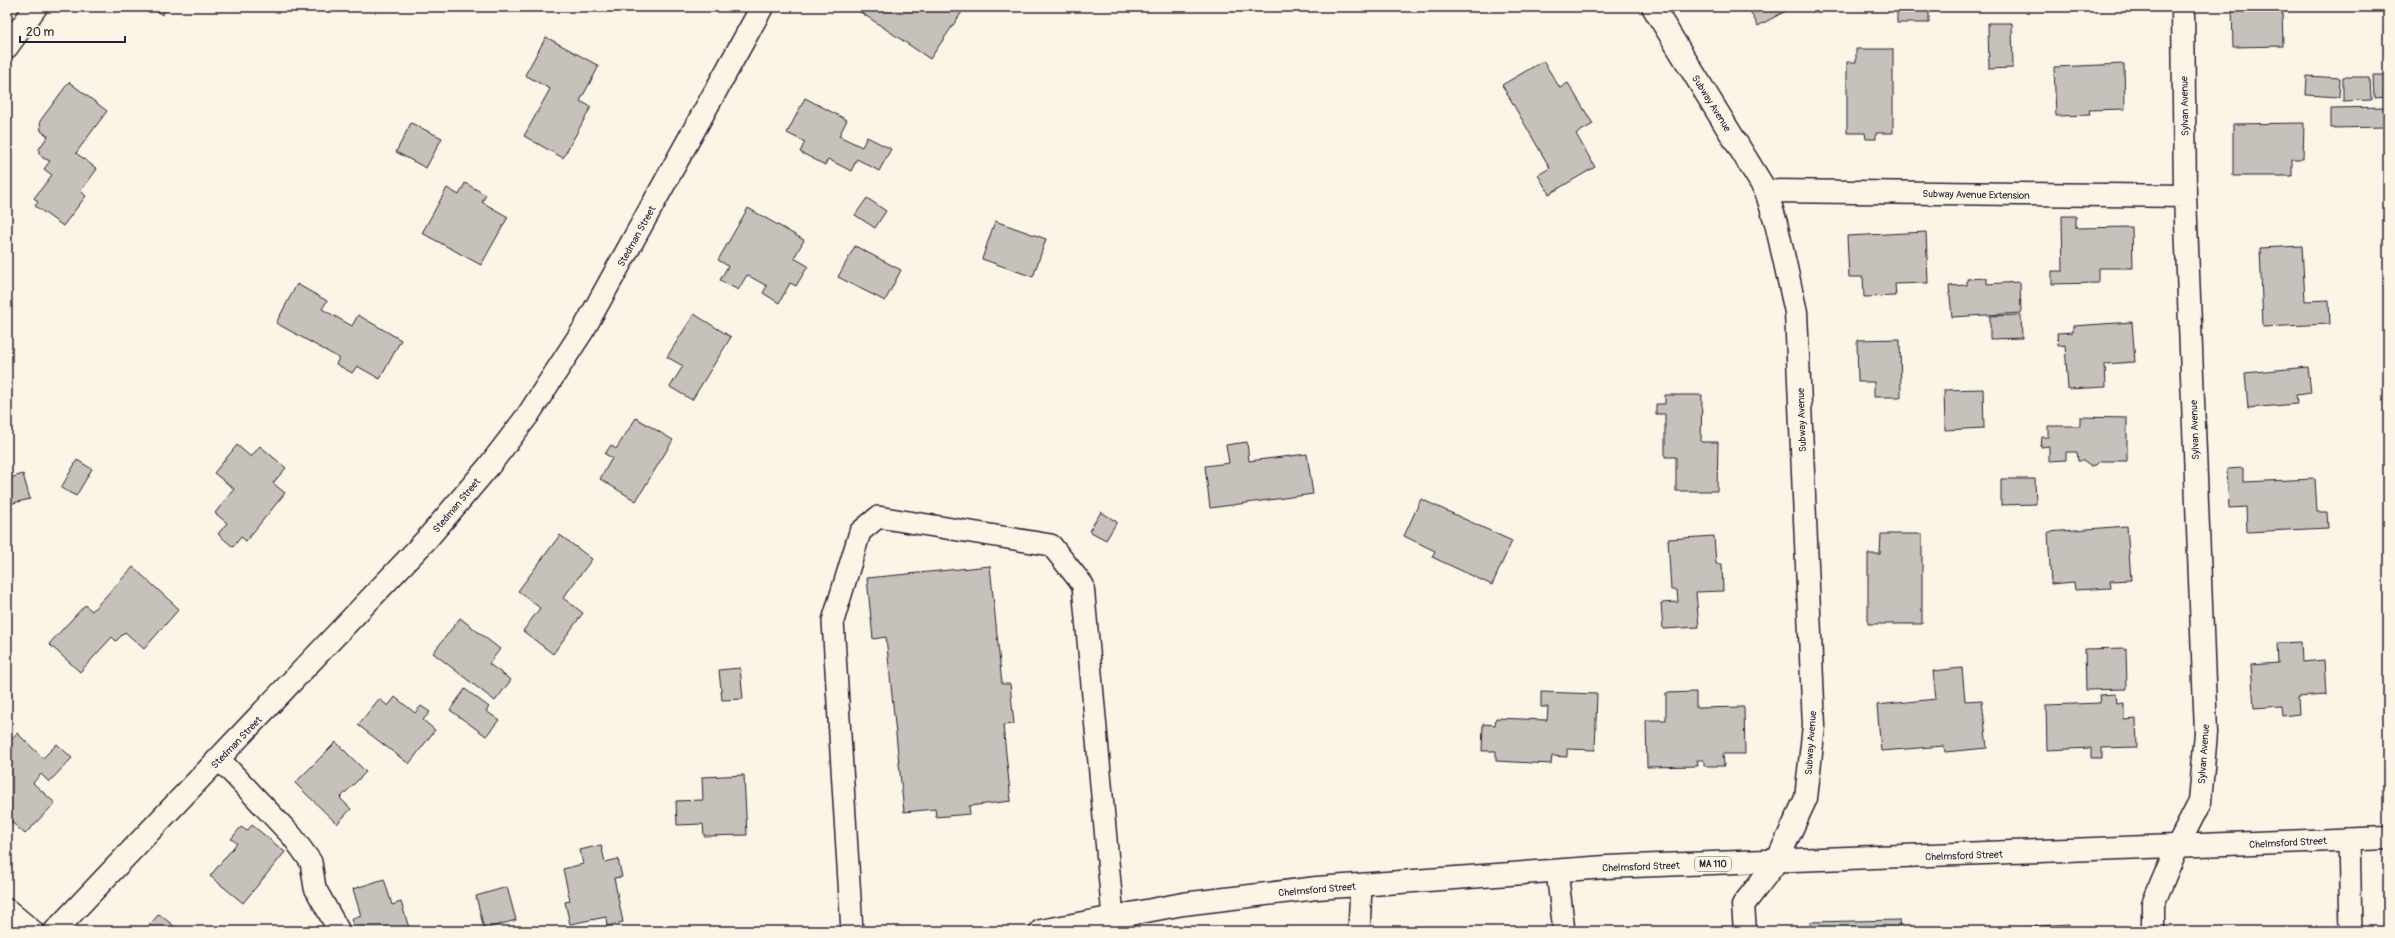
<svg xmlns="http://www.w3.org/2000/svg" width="2395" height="938" viewBox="0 0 2395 938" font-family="Pangolin,sans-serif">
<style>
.building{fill:#c6c1bb;stroke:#22223b}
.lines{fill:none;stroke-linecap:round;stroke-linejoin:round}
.lane-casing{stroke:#22223b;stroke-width:24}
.street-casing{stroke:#22223b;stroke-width:25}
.secondary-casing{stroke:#22223b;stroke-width:25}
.primary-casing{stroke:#22223b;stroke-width:25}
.lane{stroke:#fcf5e5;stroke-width:21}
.street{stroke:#fcf5e5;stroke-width:22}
.secondary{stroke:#fcf5e5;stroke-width:22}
.primary{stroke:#fcf5e5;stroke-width:22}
.labels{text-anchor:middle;stroke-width:3;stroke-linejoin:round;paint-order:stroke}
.shield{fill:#fcf5e5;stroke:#63616e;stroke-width:1}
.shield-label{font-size:9px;font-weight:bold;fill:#22223b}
.street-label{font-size:10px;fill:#22223b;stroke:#fcf5e5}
</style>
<rect width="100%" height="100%" fill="#fcf5e5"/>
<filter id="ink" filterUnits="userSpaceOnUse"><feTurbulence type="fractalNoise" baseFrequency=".025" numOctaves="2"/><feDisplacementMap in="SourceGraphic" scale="8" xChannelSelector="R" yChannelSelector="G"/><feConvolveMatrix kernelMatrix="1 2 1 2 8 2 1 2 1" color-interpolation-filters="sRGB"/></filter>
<g filter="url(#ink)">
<path class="building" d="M150,7h17l-5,8z
M853,7h72l3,2 1,-2h33l2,2 -34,50z
M1748,7h45l-35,19z
M1908,7h21v16h-32v-14h11z
M2232,7l50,2 1,37 -50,1z
M1988,23h24l1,45 -24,1z
M546,37l53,29 -19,35 11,6 -28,51 -39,-22 26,-47 -25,-14z
M1856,49h37v84h-17v6h-10l-1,-6h-18v-71h9z
M1543,61l17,27 8,-5 25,41 -17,10 19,33 -46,27 -11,-19 12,-7 -48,-83z
M2124,64l1,45 -36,1 1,5 -34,1 -2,-49z
M2373,75h15v22l-14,1z
M2307,76l33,2 -1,19 -33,-2z
M2343,77h27l1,23 -28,1z
M69,82l38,29 -31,42 21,16 -16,22 5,5 -23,30 -28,-20 3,-4 -4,-4 18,-23 -8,-6 6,-8 -7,-3 -4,-5v-4l9,-13 -7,-5 -1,-10z
M805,98l42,22 -8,16 23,11 5,-10 24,12 -12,22 -22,-12 -6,12 -23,-12 -3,6 -25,-13 5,-10 -18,-9z
M2388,107v35h-2l-1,-15 -54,1v-20z
M411,123l31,15 -16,30 -30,-16z
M2304,123l-1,36h-11v17h-59v-52z
M465,183l21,12 -4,7 26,15 -27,48 -59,-32 25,-45 12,7z
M867,198l19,13 -11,17 -20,-13z
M748,208l56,32 -10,18 14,8 -12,20 -6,-3 -11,20 -16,-10 4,-7 -20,-11 -9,15 -18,-10 8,-14 -10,-6z
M2062,216h14v12l56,-1 1,41h-35v15l-46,1v-13h11z
M995,221l51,18 -13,38 -51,-18z
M1926,232l2,51 -33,1 1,12 -32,1 -1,-20h-14l-2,-41z
M855,246l46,24 -16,31 -47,-24z
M2302,246l3,55 24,-1 1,24 -67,3 -3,-79z
M1987,278v6l33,-2 1,31 -69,4 -3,-31 18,-1v-6z
M297,284l30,17 -5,8 30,17 6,-11 43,25 -21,39 -23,-13 -5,7 -16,-9 3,-6 -63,-35z
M694,314l37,23 -39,63 -22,-13 13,-21 -16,-9z
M2021,315l1,23 -32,1v-23z
M2132,322l3,40 -30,2 1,23 -38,2 -3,-44 -7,1 -1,-13 16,-1v-6z
M1900,339l1,58h-27v-15h-16l-1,-42z
M2384,343h4v25h-3z
M2308,367l3,26 -15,2 1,9 -49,4 -3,-35z
M1983,389l1,39 -39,2 -1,-40z
M1665,395h37l-1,47h17l-1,49h-41v-34h-11v-43h-9v-10h9z
M2080,417l47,1v43h-27l-4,4 -6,1 -7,-5h-5l-1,-9h-11v8l-17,1v-15l-8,1 1,-10h6v-11h32z
M636,418l37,22 -37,61 -36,-22 12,-21 -7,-4 6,-9 5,4z
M1247,442l2,19 58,-7 6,40 -103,14 -5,-42 24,-3 -3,-18z
M237,445l14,12 9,-11 26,22 -13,15 12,10 -39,48 -5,-4 -8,10 -15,-13 9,-11 -12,-10 19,-24 -20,-16z
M77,460l15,9 -16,27 -15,-8z
M2243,468v14l72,-3 2,33h10l1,16 -81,4 -1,-25 -17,1 -2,-39z
M23,474l7,25 -21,5 -2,-25z
M2001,479h34l1,25 -35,1z
M1421,499l91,42 -20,44 -60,-28 3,-6 -31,-15z
M1101,512l16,10 -11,18 -17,-9z
M2127,526l4,54 -21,1 1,7 -36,2 -1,-8 -23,2 -3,-52z
M1881,534h41v90h-54v-70h12z
M560,535l32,24 -29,39 20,15 -30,41 -30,-23 17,-23 -22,-17z
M1714,536l2,28h6l1,27 -27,1 3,35 -36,2 -2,-26 17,-1 -1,-12h-6l-3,-51z
M990,566l12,118h8l4,40 -11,1 8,76 -42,5 1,8 -34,3 -1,-8 -31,3 -18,-175 -13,2 -6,-61z
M133,567l46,42 -35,40 -19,-17 -9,9 -4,-4 -32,35 -31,-28 36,-39 7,6z
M460,618l40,31 -11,15 22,16 -16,21 -62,-48z
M2301,642l1,20 22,-2 2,35 -28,2 1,17 -17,2 -1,-10 -27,2 -3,-43 27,-2 -1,-20z
M2126,648l1,41 -41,1 -1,-41z
M740,668l3,31 -21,1 -3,-30z
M1962,668l3,33 17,-1 5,48 -42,4 -1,-6 -63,5 -4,-46 59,-6 -3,-28z
M465,689l24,18 -3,4 13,9 -13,16 -36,-26z
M1541,692l56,2 -2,56 -28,-1v8l-15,-1 -1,8 -55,-3v-10h-14l1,-27 12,1 1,-7 51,2 1,-13h-7z
M1696,692v16l48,-1 1,47h-22l1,12h-20v-6h-7l1,6 -51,1 -1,-47h20v-27z
M2116,694l1,10 7,-1v17l12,-1 1,28 -35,1v10h-11v-10l-44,2 -1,-45 54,-2 -1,-8z
M395,697l20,16 6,-7 9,6 -7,8 12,10 -26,34 -51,-39 21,-26 9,7z
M17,733l26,25 14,-14 15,14 -23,24 -8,-8 -8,9 22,20 -30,31 -18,-16v-74z
M336,742l30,30 -26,26 11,11 -14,15 -42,-41z
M744,775l3,60 -43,1 -1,-12 -26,1 -1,-24 27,-1 -1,-23z
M252,825l33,27 -42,51 -33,-27 27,-33 -6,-4 10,-12 6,4z
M601,845l4,17 13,-3 4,18 -8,1 9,44 -16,4 -1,-9 -36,7 -5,-22 5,-1 -7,-32 20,-5 -3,-14z
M384,879l8,26 9,-3 9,29h-55l-3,-12 9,-3 -8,-27z
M507,887l9,33 -32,9 -8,-33z
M159,914l21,17h-36z
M1899,920l1,11h-90v-9z
M2069,924v7h-57v-3z"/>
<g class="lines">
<defs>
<path id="lane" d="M219,759l73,77 19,26 4,26 24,43
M2349,839l2,92
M1557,871l7,60
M852,931l-19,-310 27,-89 18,-15 173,28 32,40 30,332
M1359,931l2,-46"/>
<path id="street" d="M1653,7l113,184 10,32 20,89 18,414 -8,72 -29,63 -34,44 2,26
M7,47l29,-40
M1766,191l419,5
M7,910l25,21
M2153,931v-27l24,-57 23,-45 6,-69 -21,-537 -2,-189"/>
<path id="secondary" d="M55,931l372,-392 62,-73 39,-51 57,-88 177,-320"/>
<path id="primary" d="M1041,931l142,-27 134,-16 289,-21 782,-29"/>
</defs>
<use href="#lane" class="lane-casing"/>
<use href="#street" class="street-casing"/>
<use href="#secondary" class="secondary-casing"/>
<use href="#primary" class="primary-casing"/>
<use href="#lane" class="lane"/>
<use href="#street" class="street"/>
<use href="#secondary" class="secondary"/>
<use href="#primary" class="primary"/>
</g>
</g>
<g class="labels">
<rect class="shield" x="1695" y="857" width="36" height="14" rx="3"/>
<g class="shield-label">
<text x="1713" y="867">MA 110</text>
</g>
<g class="street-label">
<text transform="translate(1712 103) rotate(58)" y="4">Subway Avenue</text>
<text transform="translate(2184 106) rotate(-91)" y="4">Sylvan Avenue</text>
<text transform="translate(1976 194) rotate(1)" y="4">Subway Avenue Extension</text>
<text transform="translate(636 236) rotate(-61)" y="4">Stedman Street</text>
<text transform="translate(1801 420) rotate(-92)" y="4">Subway Avenue</text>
<text transform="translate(2194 430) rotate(-92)" y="4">Sylvan Avenue</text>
<text transform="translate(456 505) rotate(-50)" y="4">Stedman Street</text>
<text transform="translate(236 742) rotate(-46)" y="4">Stedman Street</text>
<text transform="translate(1810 743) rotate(-86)" y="4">Subway Avenue</text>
<text transform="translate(2203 754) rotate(-86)" y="4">Sylvan Avenue</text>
<text transform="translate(2288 842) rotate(-3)" y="4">Chelmsford Street</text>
<text transform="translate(1964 855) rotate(-2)" y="4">Chelmsford Street</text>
<text transform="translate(1641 866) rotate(-2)" y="4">Chelmsford Street</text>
<text transform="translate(1317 889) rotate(-5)" y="4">Chelmsford Street</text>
</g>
</g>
<rect width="2395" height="938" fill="none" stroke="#fcf5e5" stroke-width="24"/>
<rect x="12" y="12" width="2371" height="914" fill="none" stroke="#22223b" stroke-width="1.5" filter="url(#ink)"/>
<path d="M20 36v6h105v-6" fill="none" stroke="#22223b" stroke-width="2"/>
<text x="26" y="36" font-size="12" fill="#22223b" stroke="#fcf5e5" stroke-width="3" paint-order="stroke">20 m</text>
</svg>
